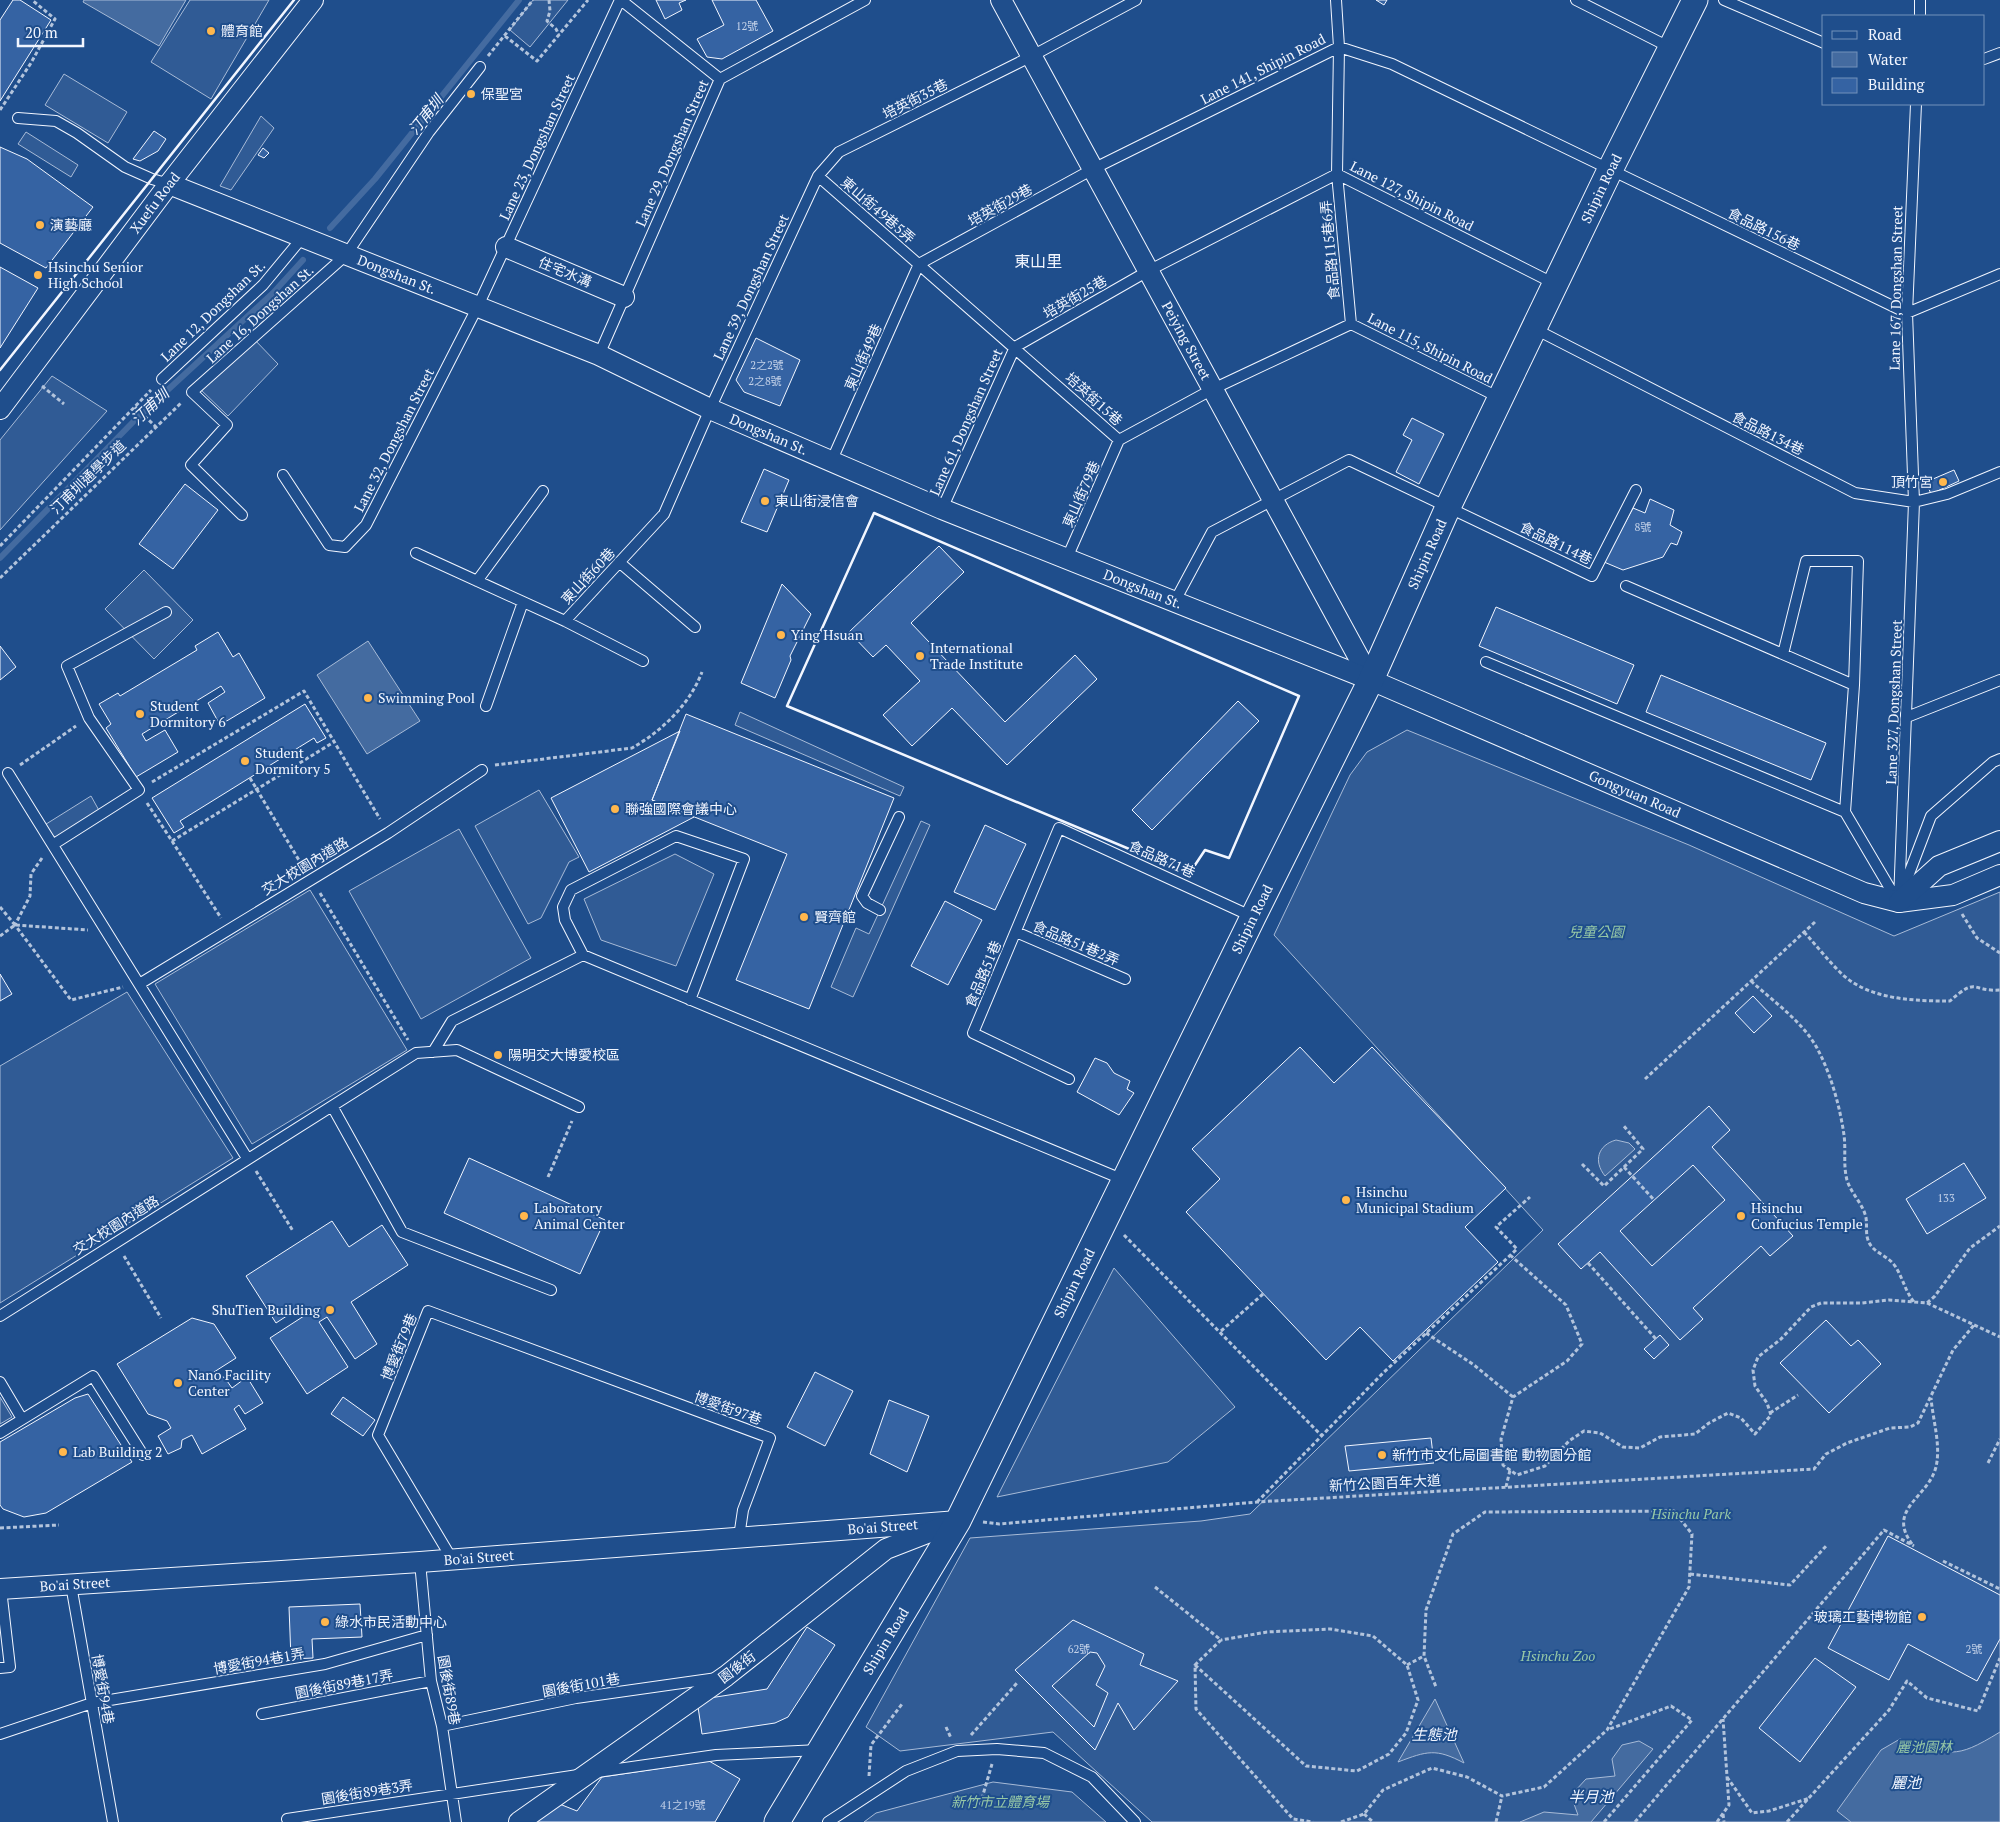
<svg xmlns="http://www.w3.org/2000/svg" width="2000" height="1822" viewBox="0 0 2000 1822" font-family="'PT Serif','Noto Sans TC',serif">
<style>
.built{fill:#305b95;stroke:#a8bbd7}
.water{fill:#446ba0;stroke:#a8bbd7}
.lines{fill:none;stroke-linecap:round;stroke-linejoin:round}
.stream{stroke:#446ba0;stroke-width:6}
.building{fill:#3563a3;stroke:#f2f6ff;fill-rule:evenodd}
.service-casing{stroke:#f2f6ff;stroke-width:12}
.minor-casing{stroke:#f2f6ff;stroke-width:22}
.tertiary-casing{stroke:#f2f6ff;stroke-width:27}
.path{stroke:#b3c4dc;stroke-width:3;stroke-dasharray:4 2.5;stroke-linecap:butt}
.service{stroke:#1f4e8c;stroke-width:10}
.minor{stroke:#1f4e8c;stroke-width:20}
.tertiary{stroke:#1f4e8c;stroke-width:25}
.wall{stroke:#f2f6ff;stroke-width:2.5}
.poi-dot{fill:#ffb74d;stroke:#1f4e8c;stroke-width:2}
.labels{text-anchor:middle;stroke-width:4;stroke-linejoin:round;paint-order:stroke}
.number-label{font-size:11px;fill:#c3d1e8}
.poi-label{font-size:14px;fill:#f2f6ff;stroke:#1f4e8c;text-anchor:start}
.street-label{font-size:14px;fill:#f2f6ff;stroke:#1f4e8c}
.park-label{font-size:14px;font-style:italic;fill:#97c8a6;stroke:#1f4e8c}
.water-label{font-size:15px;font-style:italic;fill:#f2f6ff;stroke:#1f4e8c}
.quarter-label{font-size:16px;fill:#f2f6ff;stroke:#1f4e8c}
</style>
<rect width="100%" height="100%" fill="#1f4e8c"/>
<path class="built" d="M190,0h79l-58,99 -60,-37z
M533,0h35l-38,47 -20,-17z
M64,74l63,38 -19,31 -63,-38z
M261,116l13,12 -43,62 -11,-4z
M26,132l52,33 -7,12 -53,-33z
M253,338l25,26 -50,52 -30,-29z
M52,376l55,35 -107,119v-90z
M144,570l49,50 -39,39 -49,-50z
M740,712l164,75 -4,9 -165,-71z
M1407,730l282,115 205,91 106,-44v930h-848l-99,-90 -153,19 -34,-24 104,-189 231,-17 49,-7 293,-284 -269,-295 76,-160 17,-23z
M539,790l40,67 -10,5 -28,56 -13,6 -53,-98z
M91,796l10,18 -47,30 -11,-18z
M921,821l9,4 -77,172 -22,-10 25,-59 13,6z
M459,829l72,129 -110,61 -72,-128z
M675,854l39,20 -38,92 -75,-26 -17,-41z
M310,890l97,160 -155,94 -97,-160z
M127,992l106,166 -233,145v-237z
M1114,1268l121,139 -67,55 -171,35z
M0,1397l12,20 -12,7z
M993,1782l79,10 34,30h-242l12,-9z"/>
<path class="water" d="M84,0h102l-27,46 -76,-44z
M368,641l52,80 -53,33 -50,-79z
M1616,1140l13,3 6,6 -30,27c-12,-15 -7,-31 11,-36z
M1435,1699l29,64c-28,-15 -37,-12 -66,-1z
M2000,1732v90h-149l-14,-11 44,-61 19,-11c51,15 53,22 100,-7z
M1639,1741l14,8 -62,73h-71l24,-10 34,3 -4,-11 1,-13 11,-12 29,-3 -3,-17 10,-14z"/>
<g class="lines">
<path class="stream" d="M330,228l45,-49 144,-179
M0,558l134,-137 139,-128 30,-33"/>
</g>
<path class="building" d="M13,0h7l31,20 -51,81v-81z
M656,0h30l-7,3 3,7 -17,9z
M712,0h44l17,31 -51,28 -15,-2 -10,-18 27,-14z
M1376,0h11l-3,5z
M154,131l12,8 -8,12 -18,10 -7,-2z
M0,147l27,12 66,48 -47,61 -46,-25z
M263,148l6,5 -5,5 -6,-3z
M0,267l38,21 -38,60z
M756,338l44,22 -20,46 -36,-14 -8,-12z
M1412,418l32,16 -25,50 -23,-12 16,-32 -9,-5z
M764,469l25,11 -22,52 -26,-10z
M1954,470l5,11 -28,13 -5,-12z
M185,484l33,26 -45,59 -34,-25z
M1650,499l24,11 -4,15 12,7 -5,13 -6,-2 -8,14 -40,13 -19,-8 29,-54 12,5z
M939,546l25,26 -53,51 94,99 70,-67 22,24 -90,86 -55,-57 -40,38 -29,-31 37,-34 -34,-36 -13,12 -24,-25z
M782,584l29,30 -21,42 1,4 -16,38 -34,-15z
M1496,607l138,58 -17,39 -138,-58z
M218,632l15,25 6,-4 26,45 -45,27 -12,-22 17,-11 -4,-6 -79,48 4,7 19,-11 13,22 -42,25 -30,-49 5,-4 -12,-20 19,-11 2,3 77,-46 -2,-4z
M0,646l16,21 -16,13z
M1661,675l165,68 -15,37 -165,-68z
M1238,701l21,20 -107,109 -20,-20z
M305,704l21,34 -9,5 -3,-5 -134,83 4,6 -10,6 -22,-35z
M686,714l208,84 -85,211 -73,-29 51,-126 -135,-54z
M680,731l-28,69 42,17 -105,55 -38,-74z
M985,825l41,19 -31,66 -41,-18z
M945,901l37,19 -34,65 -37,-19z
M0,974l12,20 -12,7z
M1753,996l19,20 -18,17 -19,-20z
M1300,1047l34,36 38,-36 134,141 -41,39 33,35 -105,99 -33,-34 -34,33 -140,-148 34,-33 -28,-30z
M1095,1058l12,5 7,10 16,8 -3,8 7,4 -15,22 -42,-23z
M1709,1106l21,24 -18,17 81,89 -23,20 -9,-10 -68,62 10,11 -23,21 -80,-88 -19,17 -23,-25zM1693,1165l32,35 -73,66 -32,-35z
M469,1158l136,62 -25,54 -136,-61z
M1964,1163l22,35 -59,36 -21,-35z
M332,1221l17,26 33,-22 26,40 -57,37 26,42 -22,15 -28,-42 -8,5 29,45 -41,27 -37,-56 37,-24 -5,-8 -26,17 -30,-47z
M192,1318l22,6 22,34 -22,14 11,6 7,10 15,-11 16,26 -18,11 -6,-9 -5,4 12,20 -44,25 -10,-19 -10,5 -1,8 -13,6 -10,-18 13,-8 -4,-7 -19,-7 -31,-50z
M1826,1320l25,26 7,-6 23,24 -52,49 -49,-50z
M1660,1335l9,10 -15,14 -10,-10z
M815,1372l38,19 -28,55 -38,-19z
M88,1394l44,68 -86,51 -22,4 -21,-8 -3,-4v-63l75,-44z
M343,1397l32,23 -12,16 -32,-22z
M889,1400l40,16 -22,56 -37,-18z
M1431,1438l3,25 -85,8 -4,-25z
M1888,1536l112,59v44l-23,42 -69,-37 -19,36 -61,-32z
M360,1604l2,33 -50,2 1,19 -22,1 -2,-52z
M1073,1620l71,34 -4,11 38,16 -44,49 -16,-27 -23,47 -80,-80zM1090,1652l7,1 8,13 -9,19 12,8 -14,34 -42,-41z
M807,1627l28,18 -47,72 -13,6 -73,11 -5,-34 70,-11z
M1815,1658l41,29 -56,75 -41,-34z
M709,1761l31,18 -25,43h-182l24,-19 20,8 25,-34z"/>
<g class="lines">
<defs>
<path id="service" d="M1336,0l3,47 -2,127 14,150
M1576,0l95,48
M1724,0l100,43
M1920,16v-16
M1984,59l16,-6
M720,79l145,-79
M18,118l38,3 21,12 48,34 27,12 17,5
M818,176l301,264 94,-51 138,-65 149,74
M919,264l174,-95 246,-122 53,17 515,249 93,-39
M1535,329l320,164 59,9 33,-8 53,-22
M1015,347l133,-76 189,-97 218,110
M599,355l121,-276 -99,-79
M162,379l101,-94 39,-47
M831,462l88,-198
M283,475l46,70 16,2 21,-22 112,-219 142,-306
M942,509l73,-162
M242,515l-51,-50 36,-40 -35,-33 154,-137 83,-123 51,-65
M416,553l149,68 78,40
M1067,558l52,-118
M619,562l76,65
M477,581l66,-90
M1626,586l228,99 -9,127 53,90
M1175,601l37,-69 137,-72 243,116 44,-86
M565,621l99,-107 46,-105 108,-233 21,-24 193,-96 104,-56
M1783,654l23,-93h52l-4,124
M1486,662l359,150
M486,706l37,-104
M1907,717l93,-37
M8,773l239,385
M54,844l85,-54 -50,-72 -22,-52 99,-54
M1902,892l29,-76 62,-54 7,-3
M1899,901l15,-399 -7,-189 9,-209
M880,910l-13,-7 -5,-7 37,-79
M1016,932l109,47
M583,955l-18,-35 -2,-13 8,-17 105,-54 68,23 -54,141
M141,983l247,-150 94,-63
M433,1052l19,-31 131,-66 541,225
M1069,1079l-96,-46 86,-205 194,89
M332,1106l70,126 149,58
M0,1316l416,-263 41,-3 122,57
M0,1382l22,37
M0,1433l93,-57 50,79
M452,1559l-74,-124 50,-124 342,127 -27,72 -4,27
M420,1562l11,119 11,45 14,96
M71,1585l42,237
M0,1668l10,-1 -9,-78
M262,1714l169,-33
M442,1726l134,-28 141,-20
M0,1734l92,-31 233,-39 102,-29
M597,1772l119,-17 103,-5
M287,1819l291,-44
M828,1822l78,-51 51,-20 40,-2 47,4 48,24 43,45"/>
<g id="minor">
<path id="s1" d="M1001,0l370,680"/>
<path id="s2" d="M169,184l430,171 111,54 232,100 429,171 493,213 35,9 54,-7 47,-20"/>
<path d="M506,247l118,50"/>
<path id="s3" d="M0,409l169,-225 144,-184"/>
<path d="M1899,902l40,-36 61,-25"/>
<path id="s4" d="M0,1589l420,-27 538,-41"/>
<path d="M519,1822l207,-146 160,-127 54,-21"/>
</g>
<g id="tertiary">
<path id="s5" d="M777,1822l181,-301 295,-604 118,-237 78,-175 161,-335 85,-170"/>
</g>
</defs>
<use href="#service" class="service-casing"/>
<use href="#minor" class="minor-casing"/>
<use href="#tertiary" class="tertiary-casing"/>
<path class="path" d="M549,0l1,11 -3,10 9,8 3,6
M505,36l32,25 51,-61
M488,56l45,-56
M0,110l31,-47 24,-44 -23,-19
M42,386l22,18
M135,407l21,20
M0,546l151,-156
M0,578l181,-175
M20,765l56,-39
M495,765l137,-17c30,-17 58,-44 70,-76
M250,778l53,89
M152,782l152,-91 76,128
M147,803l25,38 162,-99
M172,841l49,77
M42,858l-11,16 -1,22 -15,29 56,75 52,-13
M320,893l88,147
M0,907l15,18
M1962,914l15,24 23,15
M1804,932c13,14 25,30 39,43 28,25 72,26 107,26 28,-25 21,-9 50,-11
M0,936l15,-11 73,5
M1751,981c23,21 51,40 66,67 14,26 23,59 27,87 2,15 -1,30 3,45 4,13 14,22 18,34 3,8 0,18 3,26 4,13 20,15 27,26 8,12 10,25 19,36
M1645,1079l170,-157
M1582,1164l22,22 39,-37 -20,-24
M1624,1167l30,33
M256,1171l37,60
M548,1177l24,-56
M1124,1235l197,200
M1510,1255l56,50 16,39 -15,17 -54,36 -12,42 2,26 14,10 28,-9 24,-25 15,-10 16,2 23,14 17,1 20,-11 35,-3 14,-11 19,-10 13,5 14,16 16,-19 -4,-12 -12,-17 -2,-16 5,-13 23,-18 30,-32 10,-4h41l27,-3 38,3 8,-7 35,-48 30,-22
M124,1256l37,62
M1588,1263l68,76
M1927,1303l73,34
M1221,1331l42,-37
M1426,1333l48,32 39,32
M1770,1413l28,-18
M1988,1463l12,-24
M1506,1487l4,-17
M1257,1502l126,-129 134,-124 -21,-22 34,-30
M983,1522l16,2 258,-22 557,-33 12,-15 21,-11 43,-15 20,-1 8,-4 35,-73 21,-25
M0,1528l59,-3
M1912,1544c-26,-35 16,-46 24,-77 5,-22 -3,-46 -5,-69
M1943,1561l57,28
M1690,1574l100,11 37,-40
M1155,1587l66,53 -26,25 1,44 97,110 20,3
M1195,1665l111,101 51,5 32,-17 17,-21 12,-33 -11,-35 -34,-29 -43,-7 -63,3 -46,8
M1407,1665l17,-9
M946,1727l5,11
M971,1735l46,-52
M869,1776l2,-31 31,-41
M1727,1777l25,36 17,-2 41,-13
M980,1805l12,-41
M1364,1814l9,8
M1723,1814l1,8
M1341,1822l23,-8 19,-24 49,-22 35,9 35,19 42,-9 63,-57 82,-143 3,-53 -18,-23 -189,1 -32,22 -27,76 -2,46 12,31
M1496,1822l6,-26
M1604,1822l88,-102 -21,-14 -64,24
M1635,1822l249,-292 30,16
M1717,1822l12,-17 -6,-86
M1787,1822l102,-112 18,-29 20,17 51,13 22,-53"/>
<use href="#service" class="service"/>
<use href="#minor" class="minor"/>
<use href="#tertiary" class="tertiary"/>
<path class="wall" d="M0,370l294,-370
M874,513l425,183 -70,162 -24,-8 -16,24 -402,-168z"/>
</g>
<g class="poi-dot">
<circle cx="211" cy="31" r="5"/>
<circle cx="471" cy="94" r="5"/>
<circle cx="40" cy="225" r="5"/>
<circle cx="38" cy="275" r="5"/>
<circle cx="1943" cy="482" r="5"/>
<circle cx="765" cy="501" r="5"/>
<circle cx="781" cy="635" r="5"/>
<circle cx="920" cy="656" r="5"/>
<circle cx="368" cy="698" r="5"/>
<circle cx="140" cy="714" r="5"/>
<circle cx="245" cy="761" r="5"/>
<circle cx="615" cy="809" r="5"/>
<circle cx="804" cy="917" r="5"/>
<circle cx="498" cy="1055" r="5"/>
<circle cx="1346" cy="1200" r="5"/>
<circle cx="524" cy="1216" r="5"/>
<circle cx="1741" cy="1216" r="5"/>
<circle cx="330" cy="1310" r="5"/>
<circle cx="178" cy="1383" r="5"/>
<circle cx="63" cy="1452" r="5"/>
<circle cx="1382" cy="1455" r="5"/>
<circle cx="1922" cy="1617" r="5"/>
<circle cx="325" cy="1622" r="5"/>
</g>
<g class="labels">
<g class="number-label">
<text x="747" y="30">12號</text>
<text x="767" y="369">2之2號</text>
<text x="765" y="385">2之8號</text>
<text x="1643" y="531">8號</text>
<text x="1946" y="1202">133</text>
<text x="1079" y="1653">62號</text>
<text x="1974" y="1653">2號</text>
<text x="683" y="1809">41之19號</text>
</g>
<g class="poi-label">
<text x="221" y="36">體育館</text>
<text x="481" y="99">保聖宮</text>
<text x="50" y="230">演藝廳</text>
<text x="48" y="272">Hsinchu Senior<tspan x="48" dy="16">High School</tspan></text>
<text x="1933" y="487" text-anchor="end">頂竹宮</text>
<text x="775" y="506">東山街浸信會</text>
<text x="791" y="640">Ying Hsuan</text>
<text x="930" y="653">International<tspan x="930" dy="16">Trade Institute</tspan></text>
<text x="378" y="703">Swimming Pool</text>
<text x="150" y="711">Student<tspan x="150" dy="16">Dormitory 6</tspan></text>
<text x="255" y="758">Student<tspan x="255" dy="16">Dormitory 5</tspan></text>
<text x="625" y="814">聯強國際會議中心</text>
<text x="814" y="922">賢齊館</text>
<text x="508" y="1060">陽明交大博愛校區</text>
<text x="1356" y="1197">Hsinchu<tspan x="1356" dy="16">Municipal Stadium</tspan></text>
<text x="534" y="1213">Laboratory<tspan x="534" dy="16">Animal Center</tspan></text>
<text x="1751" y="1213">Hsinchu<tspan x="1751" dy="16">Confucius Temple</tspan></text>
<text x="320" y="1315" text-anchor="end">ShuTien Building</text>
<text x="188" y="1380">Nano Facility<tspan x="188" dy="16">Center</tspan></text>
<text x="73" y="1457">Lab Building 2</text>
<text x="1392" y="1460">新竹市文化局圖書館 動物園分館</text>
<text x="1912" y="1622" text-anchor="end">玻璃工藝博物館</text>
<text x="335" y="1627">綠水市民活動中心</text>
</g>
<g class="street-label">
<text transform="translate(1263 69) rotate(-27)" y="5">Lane 141, Shipin Road</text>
<text transform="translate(915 99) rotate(-27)" y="5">培英街35巷</text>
<text transform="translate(537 147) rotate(-65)" y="5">Lane 23, Dongshan Street</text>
<text transform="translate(672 153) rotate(-66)" y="5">Lane 29, Dongshan Street</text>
<text dy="5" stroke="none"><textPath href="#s5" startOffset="1831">Shipin Road</textPath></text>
<text transform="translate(1412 196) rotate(27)" y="5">Lane 127, Shipin Road</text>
<text dy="5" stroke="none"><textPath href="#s3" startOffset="258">Xuefu Road</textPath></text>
<text transform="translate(1000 205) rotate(-29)" y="5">培英街29巷</text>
<text transform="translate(878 210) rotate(41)" y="5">東山街49巷5弄</text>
<text transform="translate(1764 229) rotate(26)" y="5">食品路156巷</text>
<text transform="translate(1330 250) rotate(-95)" y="5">食品路115巷6弄</text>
<text transform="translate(565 272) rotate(23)" y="5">住宅水溝</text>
<text dy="5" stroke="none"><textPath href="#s2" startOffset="245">Dongshan St.</textPath></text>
<text transform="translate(751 287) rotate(-65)" y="5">Lane 39, Dongshan Street</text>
<text transform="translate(1896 288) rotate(-89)" y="5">Lane 167, Dongshan Street</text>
<text transform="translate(1075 297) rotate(-30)" y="5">培英街25巷</text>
<text transform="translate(213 311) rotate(-44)" y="5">Lane 12, Dongshan St.</text>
<text transform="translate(260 314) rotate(-42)" y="5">Lane 16, Dongshan St.</text>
<text dy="5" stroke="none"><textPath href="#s1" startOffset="388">Peiying Street</textPath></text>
<text transform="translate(1430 348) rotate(27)" y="5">Lane 115, Shipin Road</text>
<text transform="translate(863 357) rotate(-66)" y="5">東山街49巷</text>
<text transform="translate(1094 399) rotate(42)" y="5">培英街15巷</text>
<text transform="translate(966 422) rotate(-66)" y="5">Lane 61, Dongshan Street</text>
<text transform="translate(1768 433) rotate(27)" y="5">食品路134巷</text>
<text dy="5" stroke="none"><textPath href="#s2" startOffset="650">Dongshan St.</textPath></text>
<text transform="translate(394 440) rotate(-63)" y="5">Lane 32, Dongshan Street</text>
<text transform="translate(88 477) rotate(-44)" y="5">汀甫圳通學步道</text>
<text transform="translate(1081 494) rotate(-66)" y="5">東山街79巷</text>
<text transform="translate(1556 543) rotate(26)" y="5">食品路114巷</text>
<text dy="5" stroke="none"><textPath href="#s5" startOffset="1426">Shipin Road</textPath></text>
<text transform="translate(588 576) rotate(-47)" y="5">東山街60巷</text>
<text dy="5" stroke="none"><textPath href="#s2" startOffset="1055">Dongshan St.</textPath></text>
<text transform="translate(1894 702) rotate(-88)" y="5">Lane 327, Dongshan Street</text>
<text dy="5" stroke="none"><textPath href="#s2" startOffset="1588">Gongyuan Road</textPath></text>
<text transform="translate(1162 859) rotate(24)" y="5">食品路71巷</text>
<text transform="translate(305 866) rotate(-31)" y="5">交大校園內道路</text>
<text dy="5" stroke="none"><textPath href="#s5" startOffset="1021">Shipin Road</textPath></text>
<text transform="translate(1076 943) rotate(23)" y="5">食品路51巷2弄</text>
<text transform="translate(983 974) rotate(-67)" y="5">食品路51巷</text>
<text transform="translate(116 1225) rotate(-32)" y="5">交大校園內道路</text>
<text dy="5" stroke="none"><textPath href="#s5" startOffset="616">Shipin Road</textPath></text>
<text transform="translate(399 1347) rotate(-68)" y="5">博愛街79巷</text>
<text transform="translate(728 1408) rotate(20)" y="5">博愛街97巷</text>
<text transform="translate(1385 1483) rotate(-3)" y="5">新竹公園百年大道</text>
<text dy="5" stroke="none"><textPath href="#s4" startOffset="885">Bo'ai Street</textPath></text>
<text dy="5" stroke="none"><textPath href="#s4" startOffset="480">Bo'ai Street</textPath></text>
<text dy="5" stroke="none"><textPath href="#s4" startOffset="75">Bo'ai Street</textPath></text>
<text dy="5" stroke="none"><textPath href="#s5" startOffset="211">Shipin Road</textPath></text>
<text transform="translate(259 1661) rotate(-10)" y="5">博愛街94巷1弄</text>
<text transform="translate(737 1667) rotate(-37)" y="5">園後街</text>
<text transform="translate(344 1684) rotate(-11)" y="5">園後街89巷17弄</text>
<text transform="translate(581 1685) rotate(-10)" y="5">園後街101巷</text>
<text transform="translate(103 1689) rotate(80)" y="5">博愛街94巷</text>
<text transform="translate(449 1690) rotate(80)" y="5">園後街89巷</text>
<text transform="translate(367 1792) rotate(-9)" y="5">園後街89巷3弄</text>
</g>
<g class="park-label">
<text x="1596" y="937">兒童公園</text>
<text x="1691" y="1519">Hsinchu Park</text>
<text x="1558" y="1661">Hsinchu Zoo</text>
<text x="1924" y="1752">麗池園林</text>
<text x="1000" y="1807">新竹市立體育場</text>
</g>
<g class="water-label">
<text transform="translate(426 115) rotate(-51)" y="5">汀甫圳</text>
<text transform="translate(150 407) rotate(-43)" y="5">汀甫圳</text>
<text x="1434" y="1740">生態池</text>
<text x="1906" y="1788">麗池</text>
<text x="1591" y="1802">半月池</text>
</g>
<g class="quarter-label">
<text x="1038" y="267">東山里</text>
</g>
</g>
<rect x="1822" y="15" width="162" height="90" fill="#1f4e8c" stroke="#7391ba"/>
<rect x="1832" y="31" width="25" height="8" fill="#1f4e8c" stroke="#7391ba"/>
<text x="1868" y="40" font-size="15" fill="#f2f6ff">Road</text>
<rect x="1832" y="52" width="25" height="15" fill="#446ba0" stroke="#7391ba"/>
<text x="1868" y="65" font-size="15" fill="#f2f6ff">Water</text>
<rect x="1832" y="78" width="25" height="15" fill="#3563a3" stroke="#7391ba"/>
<text x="1868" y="90" font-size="15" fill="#f2f6ff">Building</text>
<path d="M18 38v8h65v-8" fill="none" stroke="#f2f6ff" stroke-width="2.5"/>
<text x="25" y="38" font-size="15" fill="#f2f6ff" stroke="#1f4e8c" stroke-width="4" paint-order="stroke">20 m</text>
</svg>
